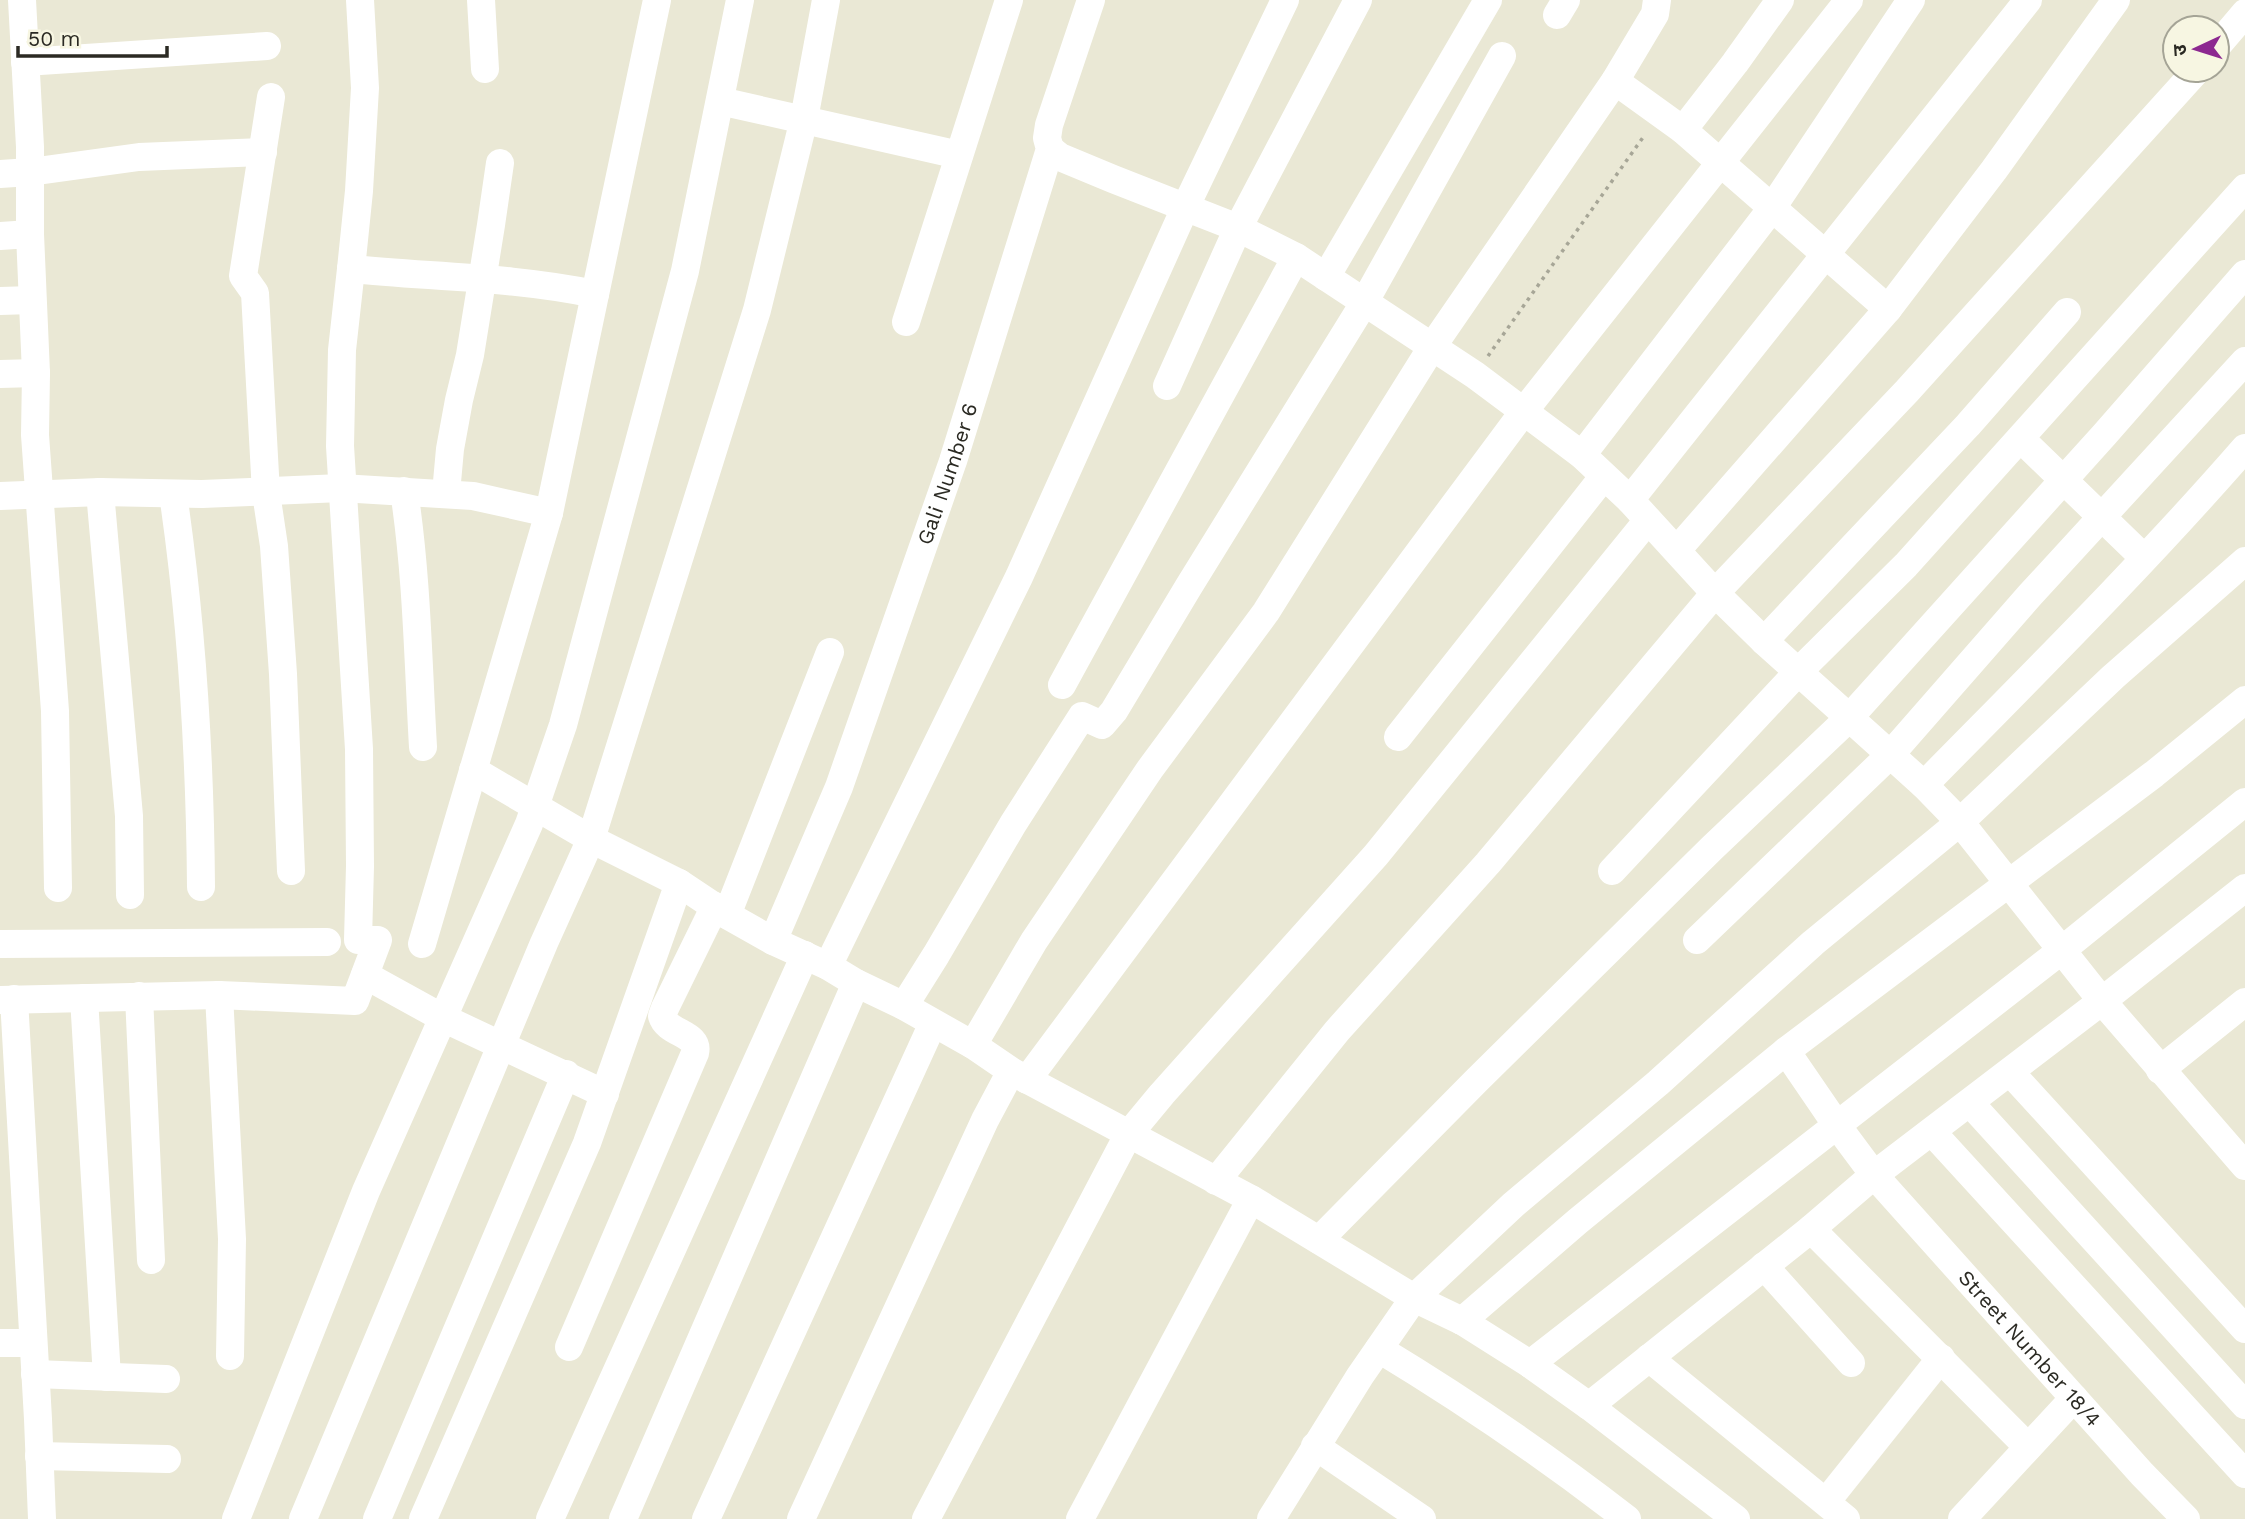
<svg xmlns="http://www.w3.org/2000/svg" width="2245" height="1519" viewBox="0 0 2245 1519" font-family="'Work Sans','Noto Sans Devanagari',sans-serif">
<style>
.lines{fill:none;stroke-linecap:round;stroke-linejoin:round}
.path{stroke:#a7a697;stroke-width:3.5;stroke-dasharray:3.5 5;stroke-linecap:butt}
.minor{stroke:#fff;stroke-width:28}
.labels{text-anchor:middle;stroke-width:7;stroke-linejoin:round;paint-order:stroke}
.street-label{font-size:21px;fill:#2b2a23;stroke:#f7f6e2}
</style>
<rect width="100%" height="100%" fill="#eae8d5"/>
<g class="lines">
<path class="path" d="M1488,356l156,-220"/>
<g class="minor">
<path d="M22,0l8,147v87l6,139 -1,62 20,276 3,177"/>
<path d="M360,0l5,88 -6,103 -8,78c81,8 163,8 244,25"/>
<path d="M481,0l4,69"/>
<path d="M1557,15l9,-15"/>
<path d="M2217,46l28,-33"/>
<path d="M25,62l242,-16"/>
<path d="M1615,81l68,49 205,179"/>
<path d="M271,97l-28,179 12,17 11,200 8,53 9,128 8,197"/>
<path d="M720,101l239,54"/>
<path d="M1683,130l52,-67 45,-63"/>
<path d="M1050,149l10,8 53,22 125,49 58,29 179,118 107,80 48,45 85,93 49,48 160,144 36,37 142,179 143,165"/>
<path d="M0,174l30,-2 109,-15 124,-5"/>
<path d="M0,236l30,-2"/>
<path d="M1326,277l162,-277"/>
<path d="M0,301l32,-1"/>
<path d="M906,322l103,-322"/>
<path d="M0,374l36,-1"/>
<path d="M1167,386l71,-158 120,-228"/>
<path d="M2021,439l123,119"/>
<path d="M1582,455l190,-247 139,-208"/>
<path d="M404,491c13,85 14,170 19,256"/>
<path d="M100,492l29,324 1,79"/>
<path d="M446,493l4,-44 9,-49 11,-45 21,-130 9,-62"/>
<path d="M173,494c19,130 27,262 28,393"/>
<path d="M0,496l100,-4 102,2 139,-6 132,8 76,17"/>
<path d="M1630,500l398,-500"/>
<path d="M1677,550l211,-241 106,-139 122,-170"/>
<path d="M1764,641l204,-216 99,-113"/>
<path d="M1062,685l234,-428"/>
<path d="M1398,737l206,-261"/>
<path d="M473,770l118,69 88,44 48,32 46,26 55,25 28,17 48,23 69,39 38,26 240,128 163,99 48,23 68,43 59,42 147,113"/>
<path d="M1924,785c109,-111 219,-220 321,-337"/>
<path d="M1612,871l187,-200 107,-106 339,-377"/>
<path d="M727,915l103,-263"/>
<path d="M1697,940l193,-185 140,-160 215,-234"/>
<path id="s1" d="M773,941l66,-154 114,-326 97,-312 -3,-11 2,-13 42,-125"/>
<path d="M0,944l327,-2"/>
<path d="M422,944l127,-431 108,-513"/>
<path d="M828,966l191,-389 166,-369 100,-208"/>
<path d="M365,975l78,43 162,76"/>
<path d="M219,995l13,244 -2,117"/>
<path d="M139,996l12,264"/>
<path d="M84,998l23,379"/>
<path d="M14,999l24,420 4,100"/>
<path d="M0,1000l219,-5 136,6 23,-61h-20l2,-74 -1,-117 -19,-303 2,-96 9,-81"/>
<path d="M904,1006l32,-51 77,-131 69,-108 20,9 12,-14 75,-125 175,-283 138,-247"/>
<path d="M973,1045l61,-104 116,-172 116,-157 166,-265 183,-266 40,-67 2,-14"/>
<path id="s2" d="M1786,1051l50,73 38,51 268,299 44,45"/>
<path d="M2160,1070l85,-68"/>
<path d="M2010,1072l235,257"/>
<path d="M1027,1080l497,-669 325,-411"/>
<path d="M1970,1103l275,302"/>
<path d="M1932,1132l313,342"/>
<path d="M1216,1181l121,-150 151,-168 227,-270 192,-202 290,-321"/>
<path d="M1811,1229l217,218"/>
<path d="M1319,1240l157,-159 236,-233 137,-130 256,-284 140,-160"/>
<path d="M1764,1266l87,97"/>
<path d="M1462,1321l116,-100 208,-170 368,-277 91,-74"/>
<path d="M0,1343h33"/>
<path d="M569,1347l126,-294c5,-20 -28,-19 -33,-37l3,-8 50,-102"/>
<path d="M1379,1349c86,52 168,108 248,170"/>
<path d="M1649,1358l197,161"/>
<path d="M1530,1364l532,-414 183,-148"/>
<path d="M35,1374l131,5"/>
<path d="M1589,1406l222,-177 63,-54 228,-174 143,-113"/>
<path d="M1315,1446l107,73"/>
<path d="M39,1456l128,3"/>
<path d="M1826,1502l115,-144"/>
<path d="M236,1519l130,-328 163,-367 34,-99 122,-454 55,-271"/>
<path d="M303,1519l241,-576 47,-104 166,-529 47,-191 22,-119"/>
<path d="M377,1519l189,-445"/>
<path d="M423,1519l164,-376 92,-260"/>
<path d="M550,1519l255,-564"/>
<path d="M623,1519l233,-536"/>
<path d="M706,1519l227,-496"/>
<path d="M801,1519l184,-399 26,-49"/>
<path d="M926,1519l202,-384 34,-41 214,-239 272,-335"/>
<path d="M1080,1519l171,-320"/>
<path d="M1271,1519l89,-143 54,-78 99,-93 145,-122 155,-140 147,-121 153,-145 132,-116"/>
<path d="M1962,1519l112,-121"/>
</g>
</g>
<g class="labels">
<g class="street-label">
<text dy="7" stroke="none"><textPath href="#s1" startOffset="499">Gali Number 6</textPath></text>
<text dy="7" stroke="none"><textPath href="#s2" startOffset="385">Street Number 18/4</textPath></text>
</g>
</g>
<g transform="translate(2196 49) rotate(266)"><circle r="33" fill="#f7f6e2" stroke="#a5a496" stroke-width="2"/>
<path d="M0-5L12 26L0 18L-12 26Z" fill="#8c2890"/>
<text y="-10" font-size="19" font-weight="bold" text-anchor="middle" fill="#2b2a23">उ</text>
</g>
<path d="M18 46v10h149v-10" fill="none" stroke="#2b2a23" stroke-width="3.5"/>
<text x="28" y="46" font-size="21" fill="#2b2a23" stroke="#f7f6e2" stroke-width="5" paint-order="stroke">50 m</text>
</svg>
